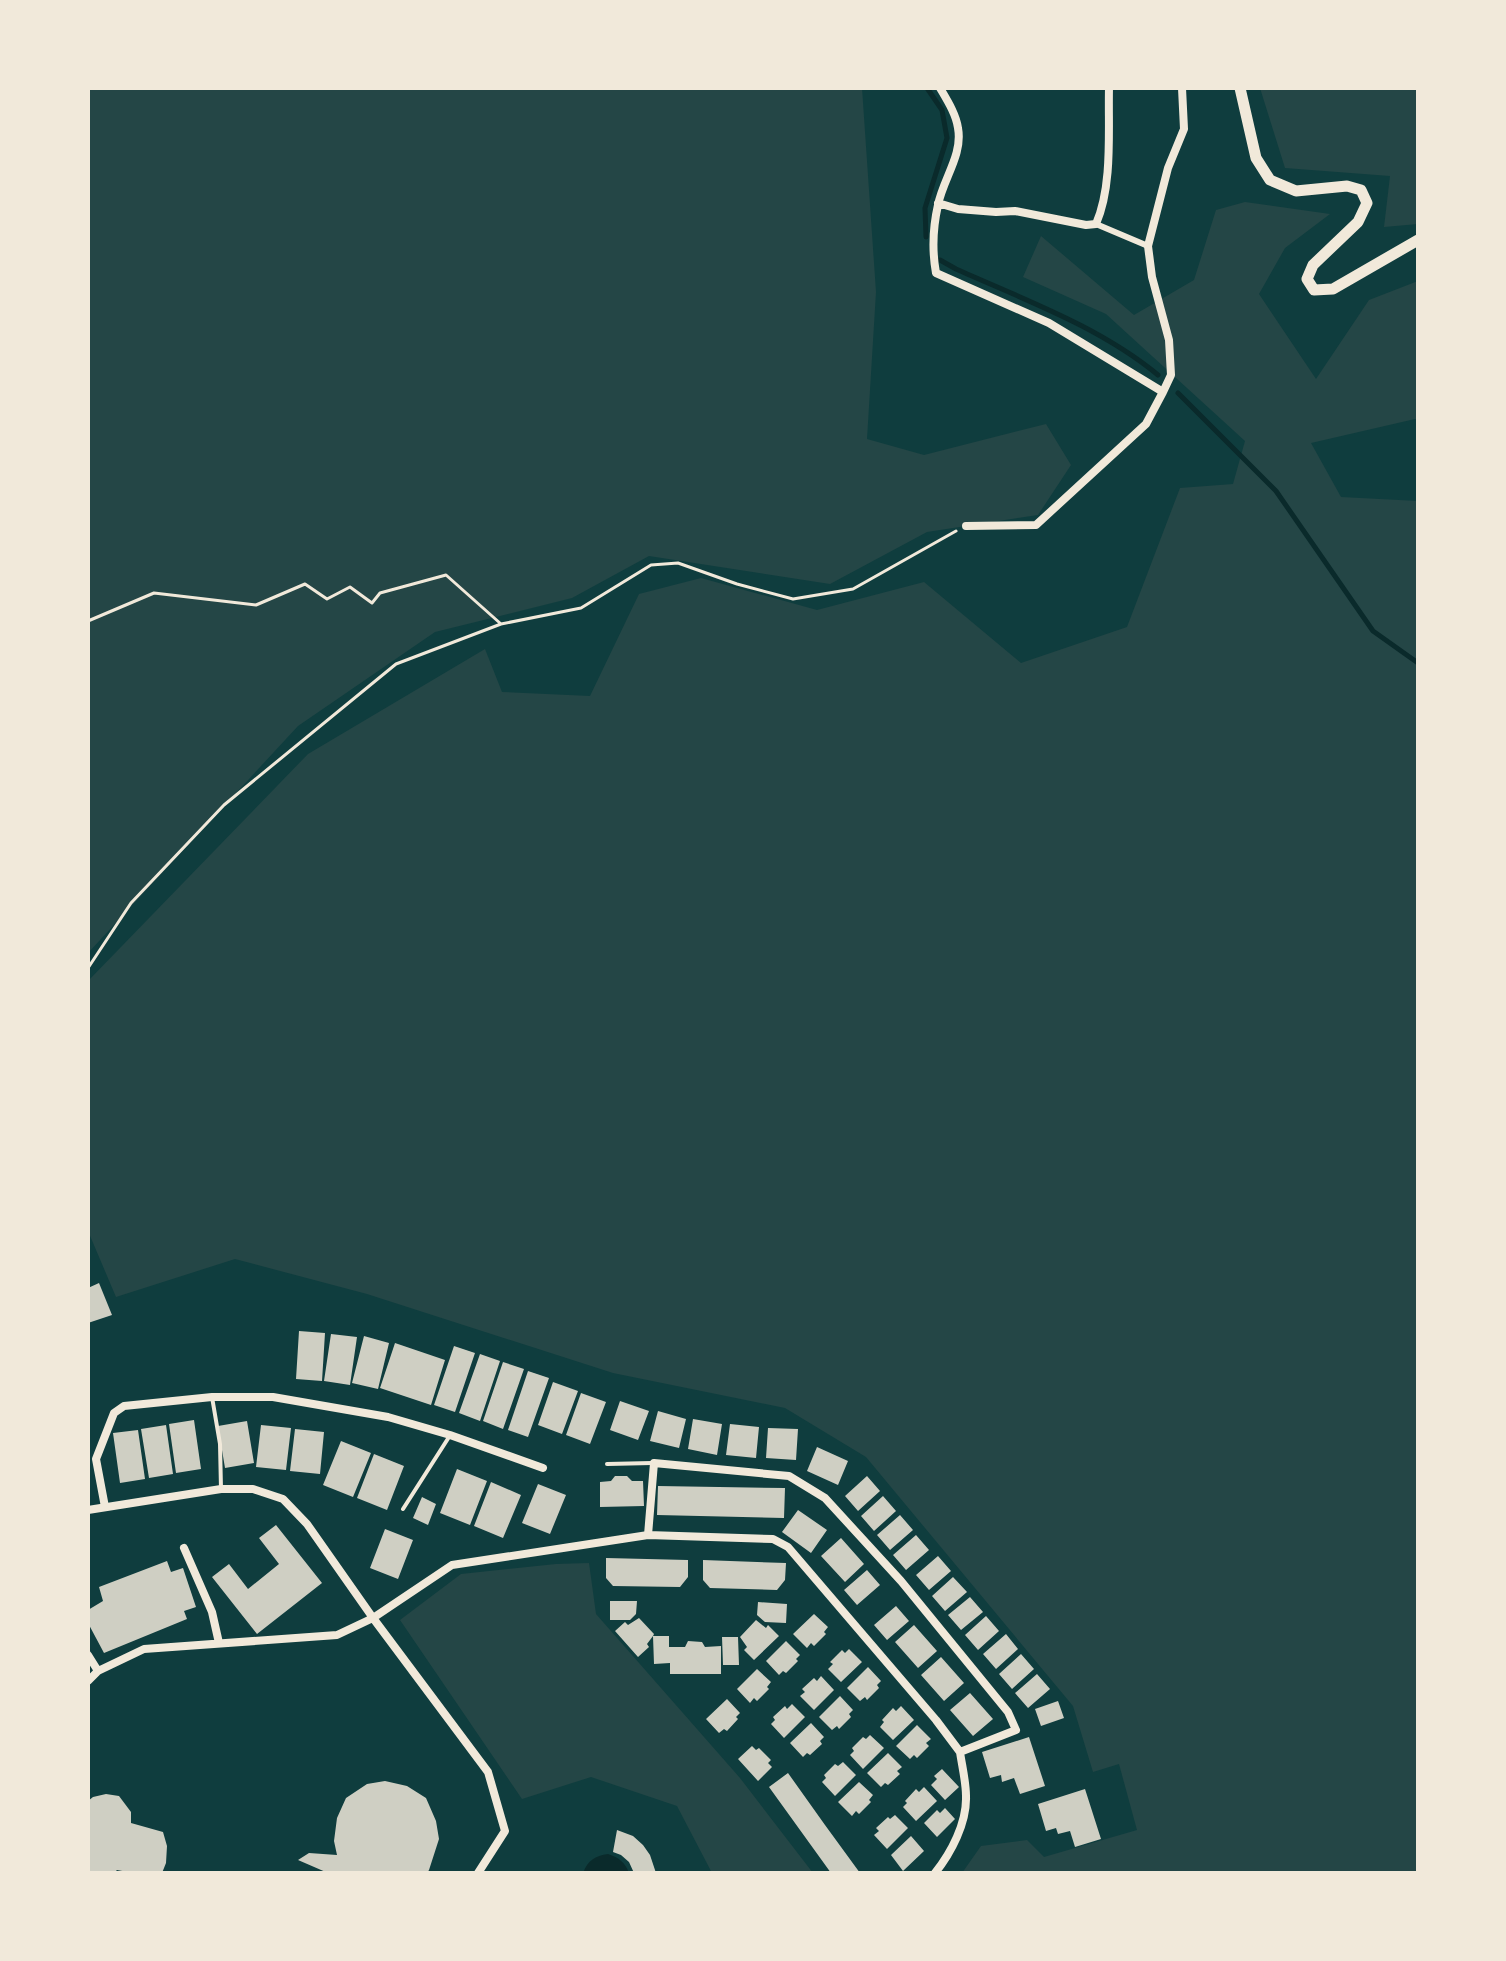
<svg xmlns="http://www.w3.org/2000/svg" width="1506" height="1961" viewBox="0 0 1506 1961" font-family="'Varela Round',sans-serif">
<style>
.green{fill:#244646}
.water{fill:#0a2a2b}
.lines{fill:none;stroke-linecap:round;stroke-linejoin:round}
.stream{stroke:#0a2a2b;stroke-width:5}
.building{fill:#cfcfc3}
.path{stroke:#f1e9da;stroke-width:3}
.service{stroke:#f1e9da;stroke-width:4}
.pedestrian{stroke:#f1e9da;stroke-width:6}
.minor{stroke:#f1e9da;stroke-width:8}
.tertiary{stroke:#f1e9da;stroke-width:11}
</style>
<rect width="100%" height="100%" fill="#0f3d3e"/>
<path class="green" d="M88,88h774l14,204 -9,147 57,16 122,-31 25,41 -33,50 -111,17 -97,52 -181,-28 -77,42 -137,34 -137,94 -210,227z
M1260,88h158v136l-34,3 6,-51 -105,-8z
M1245,202l85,12 -45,34 -26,46 57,85 53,-79 49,-19v139l-3,-1 -104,24 30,54 77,4v1372h-456l19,-27 46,-6 17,17 93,-27 -18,-66 -26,8 -20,-66 -207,-249 -81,-49 -172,-35 -246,-79 -132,-35 -119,38 -28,-66v-250l220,-227 177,-105 17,43 88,4 49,-102 62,-16 116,32 107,-28 97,81 106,-36 53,-139 53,-4 12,-43 -139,-127 -83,-37 18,-41 93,79 60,-35 22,-70z
M589,1563l7,51 144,164 73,95h-101l-35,-67 -86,-29 -69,22 -122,-179 61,-46 95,-10z"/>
<path class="water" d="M608,1854c11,4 17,8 21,19h-46c5,-13 12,-17 25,-19z"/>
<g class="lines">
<path class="stream" d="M926,237l-1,-29 22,-70 -5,-28 -15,-22
M940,260l16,9c69,31 144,58 202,106
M1178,393l98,98 97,140 45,32"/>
</g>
<path class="building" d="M99,1283l13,32 -24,8v-35z
M299,1331l26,2 -3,48 -26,-2z
M331,1334l26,3 -7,48 -26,-4z
M364,1336l25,7 -11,46 -26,-6z
M395,1343l50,17 -14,45 -51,-17z
M454,1346l21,7 -20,59 -21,-7z
M480,1354l20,7 -20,60 -21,-8z
M503,1362l21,7 -21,60 -20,-8z
M528,1371l21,7 -21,59 -20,-7z
M553,1382l25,9 -16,43 -24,-9z
M581,1393l25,9 -16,42 -24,-9z
M620,1401l29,10 -11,29 -28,-10z
M658,1411l28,8 -7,29 -29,-7z
M693,1419l29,5 -5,31 -29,-6z
M194,1420l7,49 -25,4 -7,-49z
M247,1421l7,42 -29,5 -7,-42z
M730,1424l29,3 -3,31 -30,-3z
M166,1425l7,49 -24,4 -8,-49z
M261,1425l30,3 -5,42 -30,-3z
M768,1428l30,1 -2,31 -30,-2z
M295,1429l29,3 -4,42 -30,-3z
M138,1430l7,49 -25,4 -7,-50z
M341,1441l30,12 -18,44 -30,-12z
M817,1447l31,14 -10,24 -31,-14z
M374,1454l30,12 -17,44 -30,-12z
M457,1469l30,12 -17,44 -30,-12z
M615,1476h12l5,5h11l1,25 -44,1v-25l11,-1z
M867,1476l13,15 -22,20 -13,-15z
M491,1482l30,13 -18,43 -29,-12z
M538,1484l28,11 -16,39 -28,-11z
M658,1486l127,2 -1,30 -127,-3z
M883,1496l13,15 -22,20 -13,-15z
M422,1497l14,7 -8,21 -15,-7z
M798,1510l29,20 -16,23 -29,-21z
M900,1515l13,15 -23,20 -13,-15z
M276,1525l46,58 -65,51 -45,-57 17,-13 19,25 31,-25 -20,-26z
M385,1529l28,11 -15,39 -28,-11z
M916,1535l13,15 -23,20 -13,-15z
M841,1538l23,26 -19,18 -24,-26z
M938,1556l13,15 -22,19 -13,-15z
M606,1558l82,2v17l-8,10 -67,-1 -7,-8z
M703,1560l83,3 -1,17 -8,10 -67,-2 -7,-8z
M167,1561l4,11 12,-4 13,39 -12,4 3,8 -83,34 -16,-30v-13l15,-9 -4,-14z
M867,1570l13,15 -23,20 -13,-15z
M953,1577l14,15 -22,19 -13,-15z
M970,1597l13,15 -22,18 -13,-15z
M610,1601h27l-1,13 -6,6h-20z
M758,1602l29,2 -1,19 -21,-1 -8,-7z
M896,1606l13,15 -22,19 -13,-15z
M814,1614l14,13 -4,5 2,2 -12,12 -3,-3 -4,5 -14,-14z
M986,1616l13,15 -21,19 -13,-15z
M639,1618l15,16 -1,2h16v11h16l3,-6 14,1 3,5 16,-1v28h-51v-11l-16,1 -1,-28 -6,8 2,3 -11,10 -23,-26 10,-9 3,3z
M756,1620l10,8 2,-3 11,11 -25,24 -10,-10 3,-3 -7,-10z
M914,1625l23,26 -19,17 -23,-26z
M1006,1634l12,15 -22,20 -13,-15z
M722,1637h16l1,28h-16z
M786,1641l14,14 -4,4 2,2 -12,12 -3,-2 -4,4 -13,-14z
M849,1649l13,13 -21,20 -13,-13 5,-5 -3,-2 12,-12 3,3z
M1021,1654l13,15 -22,20 -13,-15z
M941,1657l23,26 -20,18 -23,-26z
M868,1667l13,14 -4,4 2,3 -12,12 -2,-3 -5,4 -13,-13z
M757,1669l14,13 -4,5 2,2 -12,12 -3,-3 -4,5 -13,-14z
M1037,1674l13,15 -22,19 -13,-15z
M821,1676l13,14 -20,20 -14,-14 5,-4 -3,-3 12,-11 3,3z
M970,1693l23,26 -20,17 -23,-26z
M840,1696l13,14 -4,4 2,3 -12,12 -2,-3 -5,4 -13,-13z
M727,1699l13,14 -4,4 2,2 -11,12 -3,-2 -5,4 -13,-14z
M1058,1701l6,17 -23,8 -6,-17z
M792,1704l13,13 -21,21 -13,-14 4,-4 -2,-3 12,-11 2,3z
M901,1706l13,14 -21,20 -13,-13 4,-5 -2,-2 11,-12 3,3z
M811,1723l13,14 -4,4 2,3 -12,11 -3,-2 -4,4 -13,-14z
M917,1725l14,14 -5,4 3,3 -12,12 -3,-3 -4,4 -14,-13z
M870,1735l14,13 -21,21 -13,-14 4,-4 -2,-3 11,-11 3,2z
M1029,1737l16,49 -25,8 -6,-16 -12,4 -1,-7 -11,3 -8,-26z
M752,1746l4,4 3,-2 12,12 -3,3 4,4 -14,14 -20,-22z
M888,1753l14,14 -5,4 3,3 -12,11 -3,-2 -4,4 -14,-14z
M843,1762l13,13 -21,21 -13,-14 4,-4 -2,-3 11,-11 3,2z
M942,1769l17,18 -14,13 -14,-15 6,-6 -3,-3z
M788,1773l37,52 35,48h-29l-62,-86z
M385,1781l22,5 19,12 10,23 3,18 -10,31 -2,3h-99l-30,-13 11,-7 28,2 -3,-14 3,-23 9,-20 21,-14z
M859,1782l14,13 -4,5 2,2 -12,12 -3,-3 -4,5 -14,-14z
M924,1787l13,14 -21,20 -13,-14 4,-4 -2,-2 11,-12 3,3z
M1085,1789l16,50 -26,8 -5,-16 -12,3 -2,-6 -10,3 -8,-27z
M106,1794l13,2 12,16v11l32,9 4,14 -1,17 -4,10h-29l-16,-3 -3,3h-26v-72l5,-4z
M945,1808l10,11 -18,18 -13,-14 13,-13 3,3z
M895,1815l13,13 -21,21 -13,-14 5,-4 -3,-3 12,-11 2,2z
M617,1830l16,6 10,9 7,10 6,18h-22l-5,-11 -8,-7 -8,-3z
M911,1836l13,15 -21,20 -12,-16z"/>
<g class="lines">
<path class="path" d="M88,621l66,-28 102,12 49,-21 22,15 23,-12 22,16 8,-10 66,-18 55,49
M88,968l43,-65 93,-98 172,-141 105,-40 80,-16 70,-43 27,-2 59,21 56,15 60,-10 103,-58"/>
<path class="service" d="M212,1397l8,47 1,45
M607,1464l45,-1
M403,1509l46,-72"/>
<path class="pedestrian" d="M1096,224l52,22"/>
<path class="minor" d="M940,88c7,12 16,26 18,40 5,27 -15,51 -20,77 -5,22 -6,46 -2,68l113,50 114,69 -17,32 -110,101 -70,1
M938,203l20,6 38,3 19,-1 71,14 10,-1c17,-39 12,-94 13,-136
M1163,392l8,-17 -2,-35 -17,-63 -4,-31 20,-78 16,-39 -2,-41
M105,1507l-9,-48 18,-46 10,-7 88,-9h61l115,20 62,18 93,33
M88,1510l133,-21h32l30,10 24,25 66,94 115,154 17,59 -27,42
M184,1548l28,64 7,31
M88,1655l10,16
M88,1681l10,-10 46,-22 193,-14 36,-17 79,-53 196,-30 125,4 15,8 148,173 24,32 56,-22 -8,-18 -107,-131 -76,-83 -36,-22 -135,-13 -6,72
M935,1873c16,-20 32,-50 31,-77 0,-14 -4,-30 -6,-44"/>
<path class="tertiary" d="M1240,88l16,70 14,22 26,11 51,-5 14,4 6,13 -9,19 -45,43 -6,14 7,11 19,-1 85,-49"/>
</g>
<rect width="1506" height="1961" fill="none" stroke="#f1e9da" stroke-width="180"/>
</svg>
